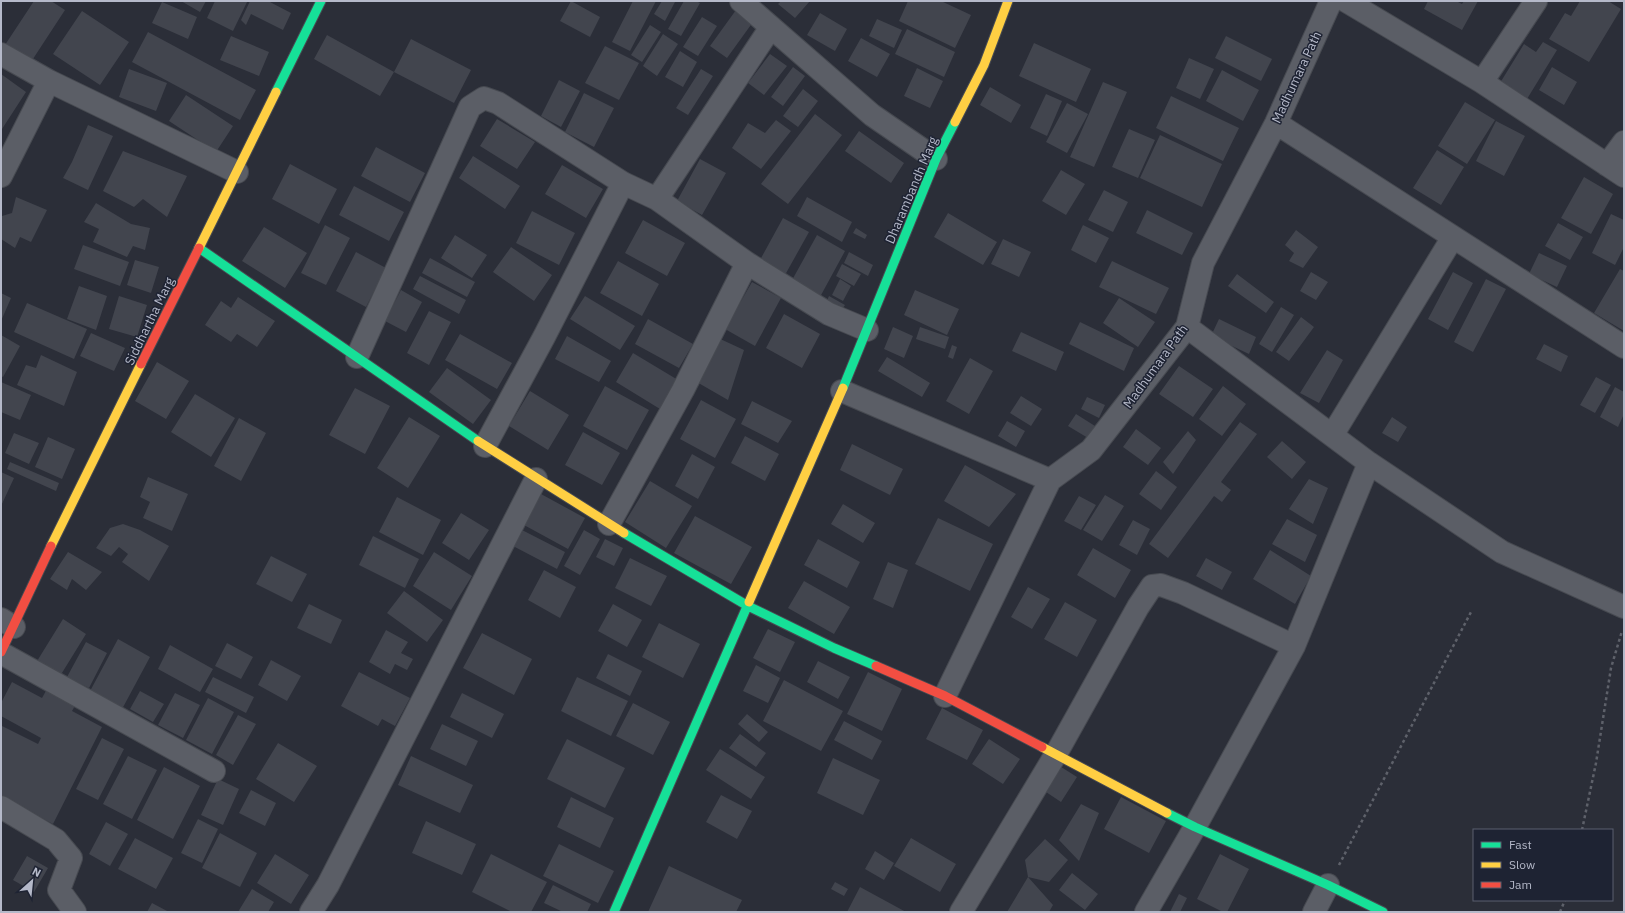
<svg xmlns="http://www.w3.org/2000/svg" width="1625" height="913" viewBox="0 0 1625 913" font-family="'IBM Plex Sans',sans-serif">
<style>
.building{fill:#42454e}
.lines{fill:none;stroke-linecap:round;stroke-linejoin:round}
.street-casing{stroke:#474a51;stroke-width:24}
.fast-casing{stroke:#474a51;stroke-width:11}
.slow-casing{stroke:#474a51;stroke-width:11}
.jam-casing{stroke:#474a51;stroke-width:11}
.path{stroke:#5e616a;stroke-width:2.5;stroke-dasharray:3 3;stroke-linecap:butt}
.street{stroke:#5b5e66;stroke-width:22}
.fast{stroke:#16e098;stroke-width:9}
.slow{stroke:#ffcf43;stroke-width:9}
.jam{stroke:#f24e42;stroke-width:9}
.labels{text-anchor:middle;stroke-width:3;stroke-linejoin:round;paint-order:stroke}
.street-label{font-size:13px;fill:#b5b9c9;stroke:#1e2333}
</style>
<rect width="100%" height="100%" fill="#2b2e38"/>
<path class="building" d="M34,1h17l14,9 -36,55 -26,-17z
M181,1h25l-6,11z
M215,1l32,1 -14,29 -26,-13z
M250,1h18l23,12 -8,17 -32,-16 -5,11 -5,-5z
M571,1l29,16 -10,20 -30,-16z
M633,1h23l-26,50 -18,-9z
M662,1h11l2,1 -10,19 -11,-7z
M684,1h12l4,2 -19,33 -13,-7z
M781,1h29l-15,17 -17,-14z
M908,1h33l30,14 -16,33 -56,-27z
M1428,1h28l6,3 2,-3h14l-16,29 -38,-21z
M1580,1h28l13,8 -32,53 -40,-23 16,-26 6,3z
M162,2l35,15 -9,22 -36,-16z
M736,10l17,12 -26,36 -17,-12z
M82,11l47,31 -29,43 -47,-31z
M820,13l27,16 -12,22 -28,-16z
M702,17l15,9 -19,30 -15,-9z
M877,19l25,11 -8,18 -25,-12z
M650,25l11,7 -19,30 -11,-7z
M907,29l48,23 -11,25 -49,-23z
M148,32l108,58 -16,30 -108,-58z
M663,34l15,10 -21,32 -14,-10z
M327,35l67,37 -14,24 -66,-37z
M231,36l38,16 -10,24 -39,-16z
M1226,36l46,23 -11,22 -46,-23z
M861,38l29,16 -13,23 -29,-16z
M411,39l60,31 -17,33 -60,-31z
M1543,42l14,8 -30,49 -27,-16 24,-39 12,8z
M1034,43l57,26 -15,33 -57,-26z
M605,46l34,17 -20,37 -34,-17z
M680,51l17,11 -14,25 -18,-10z
M770,54l17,12 -23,29 -16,-12z
M1189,58l25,11 -14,30 -24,-11z
M793,67l12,9 -22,30 -12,-9z
M1552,67l25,15 -13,23 -25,-15z
M917,68l26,13 -13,27 -26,-12z
M129,69l38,14 -11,28 -37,-14z
M701,69l12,7 -25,39 -12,-7z
M1222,70l37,20 -16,31 -37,-20z
M1,74l25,18 -24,37 -1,-1z
M559,80l21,11 -19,36 -20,-11z
M1103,82l24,10 -33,75 -24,-10z
M990,87l31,18 -10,18 -31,-18z
M803,89l15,12 -20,26 -15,-11z
M584,93l30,15 -20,39 -29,-15z
M1046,94l16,7 -15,35 -17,-8z
M186,95l47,31 -17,26 -47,-31z
M1171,96l68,32 -16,33 -67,-33z
M1465,102l30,18 -28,44 -29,-18z
M1067,103l21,11 -21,39 -21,-11z
M815,114l27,21 -54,69 -27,-20z
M497,119l38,23 -18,27 -37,-23z
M776,120l15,11 -30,38 -29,-21 16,-25 17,10z
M1496,121l29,15 -21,40 -28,-15z
M88,125l25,11 -25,54 -25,-12 9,-16z
M1129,129l26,11 -17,38 -26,-11z
M859,131l45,32 -13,20 -46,-32z
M1160,135l62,29 -20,43 -62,-29z
M376,147l49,26 -15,29 -49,-26z
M1437,150l27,17 -23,38 -28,-17z
M123,151l64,25 -20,41 -24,-18 -9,8 -31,-16z
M473,156l47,30 -15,23 -46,-31z
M700,159l26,14 -24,42 -25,-14z
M290,164l47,25 -18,35 -47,-25z
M562,165l41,24 -17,29 -41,-24z
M1061,170l24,14 -19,31 -24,-14z
M1584,177l29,17 -22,40 -30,-16z
M354,186l50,26 -15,29 -50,-26z
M1104,190l24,12 -15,30 -25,-12z
M16,197l31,13 -16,32 -11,-5 -5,11 -14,-9v-21l1,-2 10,-3z
M807,197l45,25 -10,20 -45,-26z
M96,203l35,21 19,4 -5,22 -12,-4 -6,11 -34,-15 6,-13 -15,-7z
M1147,210l46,23 -11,22 -46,-22z
M532,211l43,22 -16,32 -43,-22z
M948,213l49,29 -14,23 -49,-28z
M1611,214l13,6v27l-9,18 -23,-12z
M783,218l26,14 -24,43 -25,-15z
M643,220l42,23 -18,33 -42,-23z
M1558,223l25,14 -13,23 -25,-14z
M325,225l25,13 -24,47 -25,-12z
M1083,225l26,13 -13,25 -25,-13z
M264,227l43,26 -22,35 -43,-27z
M856,228l11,7 -2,4 -12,-6z
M1296,230l22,17 -15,21 -14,-7 5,-8 -9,-8z
M455,235l32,20 -15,23 -31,-20z
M817,235l28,16 -25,46 -29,-15z
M1003,239l28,13 -12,25 -28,-13z
M83,245l46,17 -9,24 -46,-17z
M511,247l41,28 -18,26 -41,-29z
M356,252l30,16 -20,39 -30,-16z
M849,252l24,13 -5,11 -24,-13z
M1539,253l28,13 -10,21 -28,-13z
M430,258l45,24 -8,15 -45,-24z
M135,260l24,7 -8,26 -24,-8z
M618,261l41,23 -17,32 -42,-23z
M1112,261l57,27 -13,26 -57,-27z
M842,264l19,10 -7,12 -18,-10z
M1620,269l4,2v60l-30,-18z
M1311,272l17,10 -12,18 -16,-9z
M1453,272l20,11 -25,47 -20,-11z
M1237,274l37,28 -8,11 -38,-27z
M420,276l46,24 -7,14 -46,-25z
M840,279l11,7 -8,15 -11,-6z
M1486,279l20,10 -33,63 -19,-10z
M752,282l29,16 -26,48 -30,-17z
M79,286l28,10 -11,34 -29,-11z
M401,290l21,12 -16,30 -21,-11z
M915,290l44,19 -12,26 -43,-20z
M1,293l10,5 -10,23z
M119,296l28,9 -10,32 -28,-8z
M585,296l50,30 -15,24 -50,-31z
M829,296l16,9 -5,8 -15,-8z
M238,297l37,24 -18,26 -20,-13 -6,8 -26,-17 16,-24 10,7z
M1119,298l36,24 -17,25 -35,-24z
M27,303l60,26 -13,30 -60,-27z
M1281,307l13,8 -22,37 -13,-8z
M429,311l22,11 -22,43 -22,-12z
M784,314l36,20 -18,34 -36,-20z
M1301,317l13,10 -25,34 -13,-9z
M648,319l45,25 -14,24 -44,-24z
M1219,319l37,18 -7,17 -38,-18z
M1080,322l54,26 -10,23 -55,-27z
M893,327l20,9 -9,22 -20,-9z
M920,327l29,10 -4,12 -29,-10z
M1021,332l43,20 -8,19 -44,-20z
M91,333l34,15 -11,23 -34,-15z
M460,334l52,29 -15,26 -52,-29z
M1,335l19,11 -17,31 -2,-1z
M567,336l44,25 -12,21 -44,-23z
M716,337l28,13 -16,50 -33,-19z
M1544,344l24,12 -7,16 -25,-13z
M952,345l5,2 -4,12 -5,-2z
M1327,350l16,10 -24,43 -19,-10z
M633,353l45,27 -18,29 -44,-27z
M41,355l36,17 -13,34 -47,-21 9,-20 10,3z
M887,357l43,26 -8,14 -44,-26z
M970,358l23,13 -24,43 -23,-13z
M157,362l32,19 -23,38 -31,-18z
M1179,366l34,23 -20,28 -34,-23z
M447,368l44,32 -18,24 -44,-32z
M1596,377l15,8 -16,28 -15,-8z
M1,382l30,13 -11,25 -19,-8z
M605,386l44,24 -22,40 -44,-24z
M1223,386l23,18 -24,32 -23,-17z
M1615,387l9,5v22l-6,13 -18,-10z
M355,388l35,18 -25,48 -36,-19z
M530,391l39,24 -21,35 -39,-24z
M195,394l40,24 -24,39 -40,-25z
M1021,396l21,13 -11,17 -21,-13z
M1087,397l18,8 -6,13 -18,-9z
M701,400l35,19 -21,39 -35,-19z
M752,401l40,20 -14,22 -37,-19z
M1076,414l19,12 -7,12 -20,-12z
M409,417l31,19 -32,52 -31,-20z
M1392,417l15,10 -9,15 -16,-9z
M239,418l27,15 -25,48 -27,-15z
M1007,421l18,10 -9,16 -18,-11z
M1240,422l17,12 -36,48 10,8 -9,12 -8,-6 -46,62 -19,-14z
M1136,429l25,19 -13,17 -25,-18z
M1188,431l8,9 -23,34 -10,-12z
M583,432l37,21 -18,32 -37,-20z
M14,433l25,10 -10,21 -24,-11z
M745,436l34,18 -14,27 -34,-18z
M48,437l27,12 -13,30 -27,-12z
M1282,441l24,21 -14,17 -25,-22z
M852,444l51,25 -13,26 -50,-25z
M692,454l23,13 -17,32 -23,-13z
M10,462l49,21 -3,8 -49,-22z
M965,465l51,29 -27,33 -45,-26z
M1156,471l21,16 -16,23 -22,-16z
M1,472l13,6 -13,28z
M148,477l40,17 -16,37 -29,-13 7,-16 -10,-5z
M1309,479l19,9 -15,36 -24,-15z
M650,481l42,25 -26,42 -41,-26z
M541,494l44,24 -17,31 -44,-24z
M1105,495l19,11 -22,35 -19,-11z
M1079,496l17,9 -15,25 -17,-9z
M397,497l44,23 -18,35 -44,-23z
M843,504l32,19 -12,20 -32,-19z
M461,513l28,17 -20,30 -27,-17z
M695,516l57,31 -21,37 -57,-31z
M938,518l55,26 -23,47 -55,-27z
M1287,519l30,16 -12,27 -33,-18z
M1133,520l17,9 -13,26 -18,-10z
M123,524l17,6 29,16 -20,35 -27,-19 6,-8 -9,-7 -8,9 -15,-8 14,-20z
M522,530l43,22 -8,17 -44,-23z
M584,530l16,9 -20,36 -16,-9z
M373,536l46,23 -14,29 -46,-23z
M605,539l18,9 -9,18 -18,-9z
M818,539l42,23 -13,26 -43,-23z
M1093,548l38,22 -16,28 -38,-23z
M1270,550l41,26 -16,28 -42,-25z
M68,552l34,20 -16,18 -14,-11 -5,11 -17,-11z
M434,552l38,24 -21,34 -38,-24z
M271,556l36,18 -15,28 -36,-18z
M630,558l37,18 -16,30 -36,-18z
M1206,558l26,14 -10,18 -26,-14z
M888,562l20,8 -15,38 -20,-9z
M544,570l32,17 -16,31 -32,-18z
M804,581l46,26 -16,27 -46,-26z
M1028,587l22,12 -18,30 -21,-12z
M404,591l39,29 -16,22 -40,-29z
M1065,602l32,18 -20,37 -33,-18z
M309,604l33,16 -11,24 -34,-16z
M613,604l29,16 -15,27 -29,-16z
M63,619l23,15 -29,47 -23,-15z
M659,623l41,21 -17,34 -41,-21z
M768,629l27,13 -15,30 -27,-14z
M386,630l22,12 -7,11 12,6 -6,11 -12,-6 -5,10 -21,-12z
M482,633l50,26 -18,36 -51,-27z
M118,639l32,18 -29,54 -32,-18z
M86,642l21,11 -18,35 -22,-11z
M227,643l26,14 -12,22 -26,-13z
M170,645l43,24 -13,23 -42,-23z
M608,654l34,17 -12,25 -34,-18z
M271,660l30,16 -14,25 -29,-16z
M818,661l32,16 -12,22 -31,-17z
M756,665l24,13 -12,25 -25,-12z
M359,672l51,26 -15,28 -13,-7 -4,7 -37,-20z
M868,672l34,17 -20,42 -35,-17z
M213,677l41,20 -8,16 -41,-21z
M577,677l51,24 -17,35 -50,-25z
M784,680l59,31 -22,40 -58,-30z
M12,682l30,16 5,-9 29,15 -4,7 30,16 -49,97 -52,-27v-69l1,-2 36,18 3,-6 -40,-22v-13z
M140,691l24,13 -11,18 -23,-13z
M175,693l25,12 -17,33 -25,-13z
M462,693l42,21 -12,24 -42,-21z
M208,698l26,14 -22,42 -26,-14z
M633,703l37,19 -17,33 -37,-19z
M942,708l41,22 -16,30 -41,-21z
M747,714l21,18 -9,10 -21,-18z
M238,715l18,9 -23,41 -17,-10z
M844,721l38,20 -10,19 -38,-20z
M442,724l36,17 -12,25 -36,-17z
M740,734l26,19 -10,14 -27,-19z
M102,738l22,11 -26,51 -22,-11z
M567,739l58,29 -20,40 -58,-29z
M989,739l31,20 -17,25 -31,-20z
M278,743l39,23 -23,36 -38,-23z
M720,749l45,28 -14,22 -45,-29z
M128,756l29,14 -25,49 -29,-15z
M411,756l62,29 -13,28 -62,-28z
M833,758l47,22 -17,35 -46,-22z
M1058,765l19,12 -16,25 -18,-12z
M164,767l36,19 -27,53 -36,-19z
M218,779l21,10 -16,36 -22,-10z
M251,790l25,13 -11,23 -26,-13z
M721,795l31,16 -15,28 -31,-17z
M571,797l43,21 -14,30 -43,-21z
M1121,797l45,24 -17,32 -45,-24z
M1081,804l18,9 -20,48 -20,-21z
M198,819l20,10 -16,34 -21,-10z
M426,821l50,23 -14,31 -50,-22z
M106,822l22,12 -18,32 -21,-12z
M220,833l37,20 -17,34 -38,-19z
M135,838l38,20 -17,31 -38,-20z
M911,838l45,26 -16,28 -46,-26z
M1045,839l23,21 -19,22 -21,-5 -3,-17z
M559,844l55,27 -16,32 -55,-27z
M875,851l19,12 -10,17 -19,-11z
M275,854l34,21 -18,29 -34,-21z
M491,854l56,28 -16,30h-19l-40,-20z
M1220,854l29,15 -22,43h-4l-26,-13z
M27,856l21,12 -14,24 -21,-12z
M669,866l73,34 -6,12h-88z
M1072,873l26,21 -13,16 -26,-20z
M1028,877l25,28 -4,7h-42z
M835,882l13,7 -4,7 -13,-7z
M553,885l38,19 -4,8h-24l-19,-9z
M860,887l46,25h-59z
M252,889l22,13 -6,10h-30z
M1179,894l8,4 -7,14h-10z
M152,903l17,9h-22z"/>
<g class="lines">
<defs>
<path id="street" d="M741,1l131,114 64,44
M1346,1l136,81 142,94
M1,54l48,27 188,91
M1482,82l54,-81
M1276,123l348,224
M1607,165l17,-23
M1,176l48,-95
M657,199l114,-172
M1187,327l182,136 133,89 122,55
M357,357l113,-250 14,-9 14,5 125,80 34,16 90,64 82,51 38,16
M842,391l208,89 41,-30 96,-123 16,-64 73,-140 55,-122
M1333,434l120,-197
M485,446l59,-109 79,-154
M609,524l74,-134 64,-127
M1,619l13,8
M1,653l213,118
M945,696l105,-216
M1,807l55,33 15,18 -12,32 16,22
M311,912l17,-27 208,-406
M961,912l95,-158 82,-147 14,-21 9,-1 22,8 111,53
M1146,912l49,-85 99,-181 75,-183
M1314,912l14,-27"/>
<path id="fast" d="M276,92l45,-91
M199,248l279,193
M843,388l93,-229 19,-37
M624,533l124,73 86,42 42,18
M1167,813l28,14 133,58 55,27
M614,912l135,-310"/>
<path id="slow" d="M955,122l29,-57 24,-64
M199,248l77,-156
M478,441l146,92
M51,546l90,-182
M749,602l94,-214
M1042,747l125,66"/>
<path id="jam" d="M141,364l58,-116
M1,652l50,-106
M876,666l69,30 97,51"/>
</defs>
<use href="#street" class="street-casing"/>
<use href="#fast" class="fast-casing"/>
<use href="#slow" class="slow-casing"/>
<use href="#jam" class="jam-casing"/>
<path class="path" d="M1582,830l14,-67 15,-95 11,-37
M1339,865l132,-253
M1560,912l5,-12"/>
<use href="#street" class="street"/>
<use href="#fast" class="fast"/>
<use href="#slow" class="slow"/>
<use href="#jam" class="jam"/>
</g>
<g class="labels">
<g class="street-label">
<text transform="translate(1296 77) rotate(-65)" y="5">Madhumara Path</text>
<text transform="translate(911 190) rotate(-67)" y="5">Dharambandh Marg</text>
<text transform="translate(149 321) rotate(-64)" y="5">Siddhartha Marg</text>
<text transform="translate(1155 366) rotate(-54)" y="5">Madhumara Path</text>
</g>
</g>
<rect width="1625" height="913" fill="none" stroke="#b5b9c9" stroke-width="4"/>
<rect x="1473" y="829" width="140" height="72" fill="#1e2333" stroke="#5a5f6f"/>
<rect x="1481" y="842" width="20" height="6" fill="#16e098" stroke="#5a5f6f"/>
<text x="1509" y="849" font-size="12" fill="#b5b9c9">Fast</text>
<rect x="1481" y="862" width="20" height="6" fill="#ffcf43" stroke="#5a5f6f"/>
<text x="1509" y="869" font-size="12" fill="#b5b9c9">Slow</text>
<rect x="1481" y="882" width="20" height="6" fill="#f24e42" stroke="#5a5f6f"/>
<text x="1509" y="889" font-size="12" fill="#b5b9c9">Jam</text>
<g transform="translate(32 881) rotate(27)" stroke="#1e2333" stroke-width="3" paint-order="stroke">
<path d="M0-3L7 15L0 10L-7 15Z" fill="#b5b9c9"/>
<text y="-6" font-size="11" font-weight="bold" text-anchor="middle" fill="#b5b9c9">N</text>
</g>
</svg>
